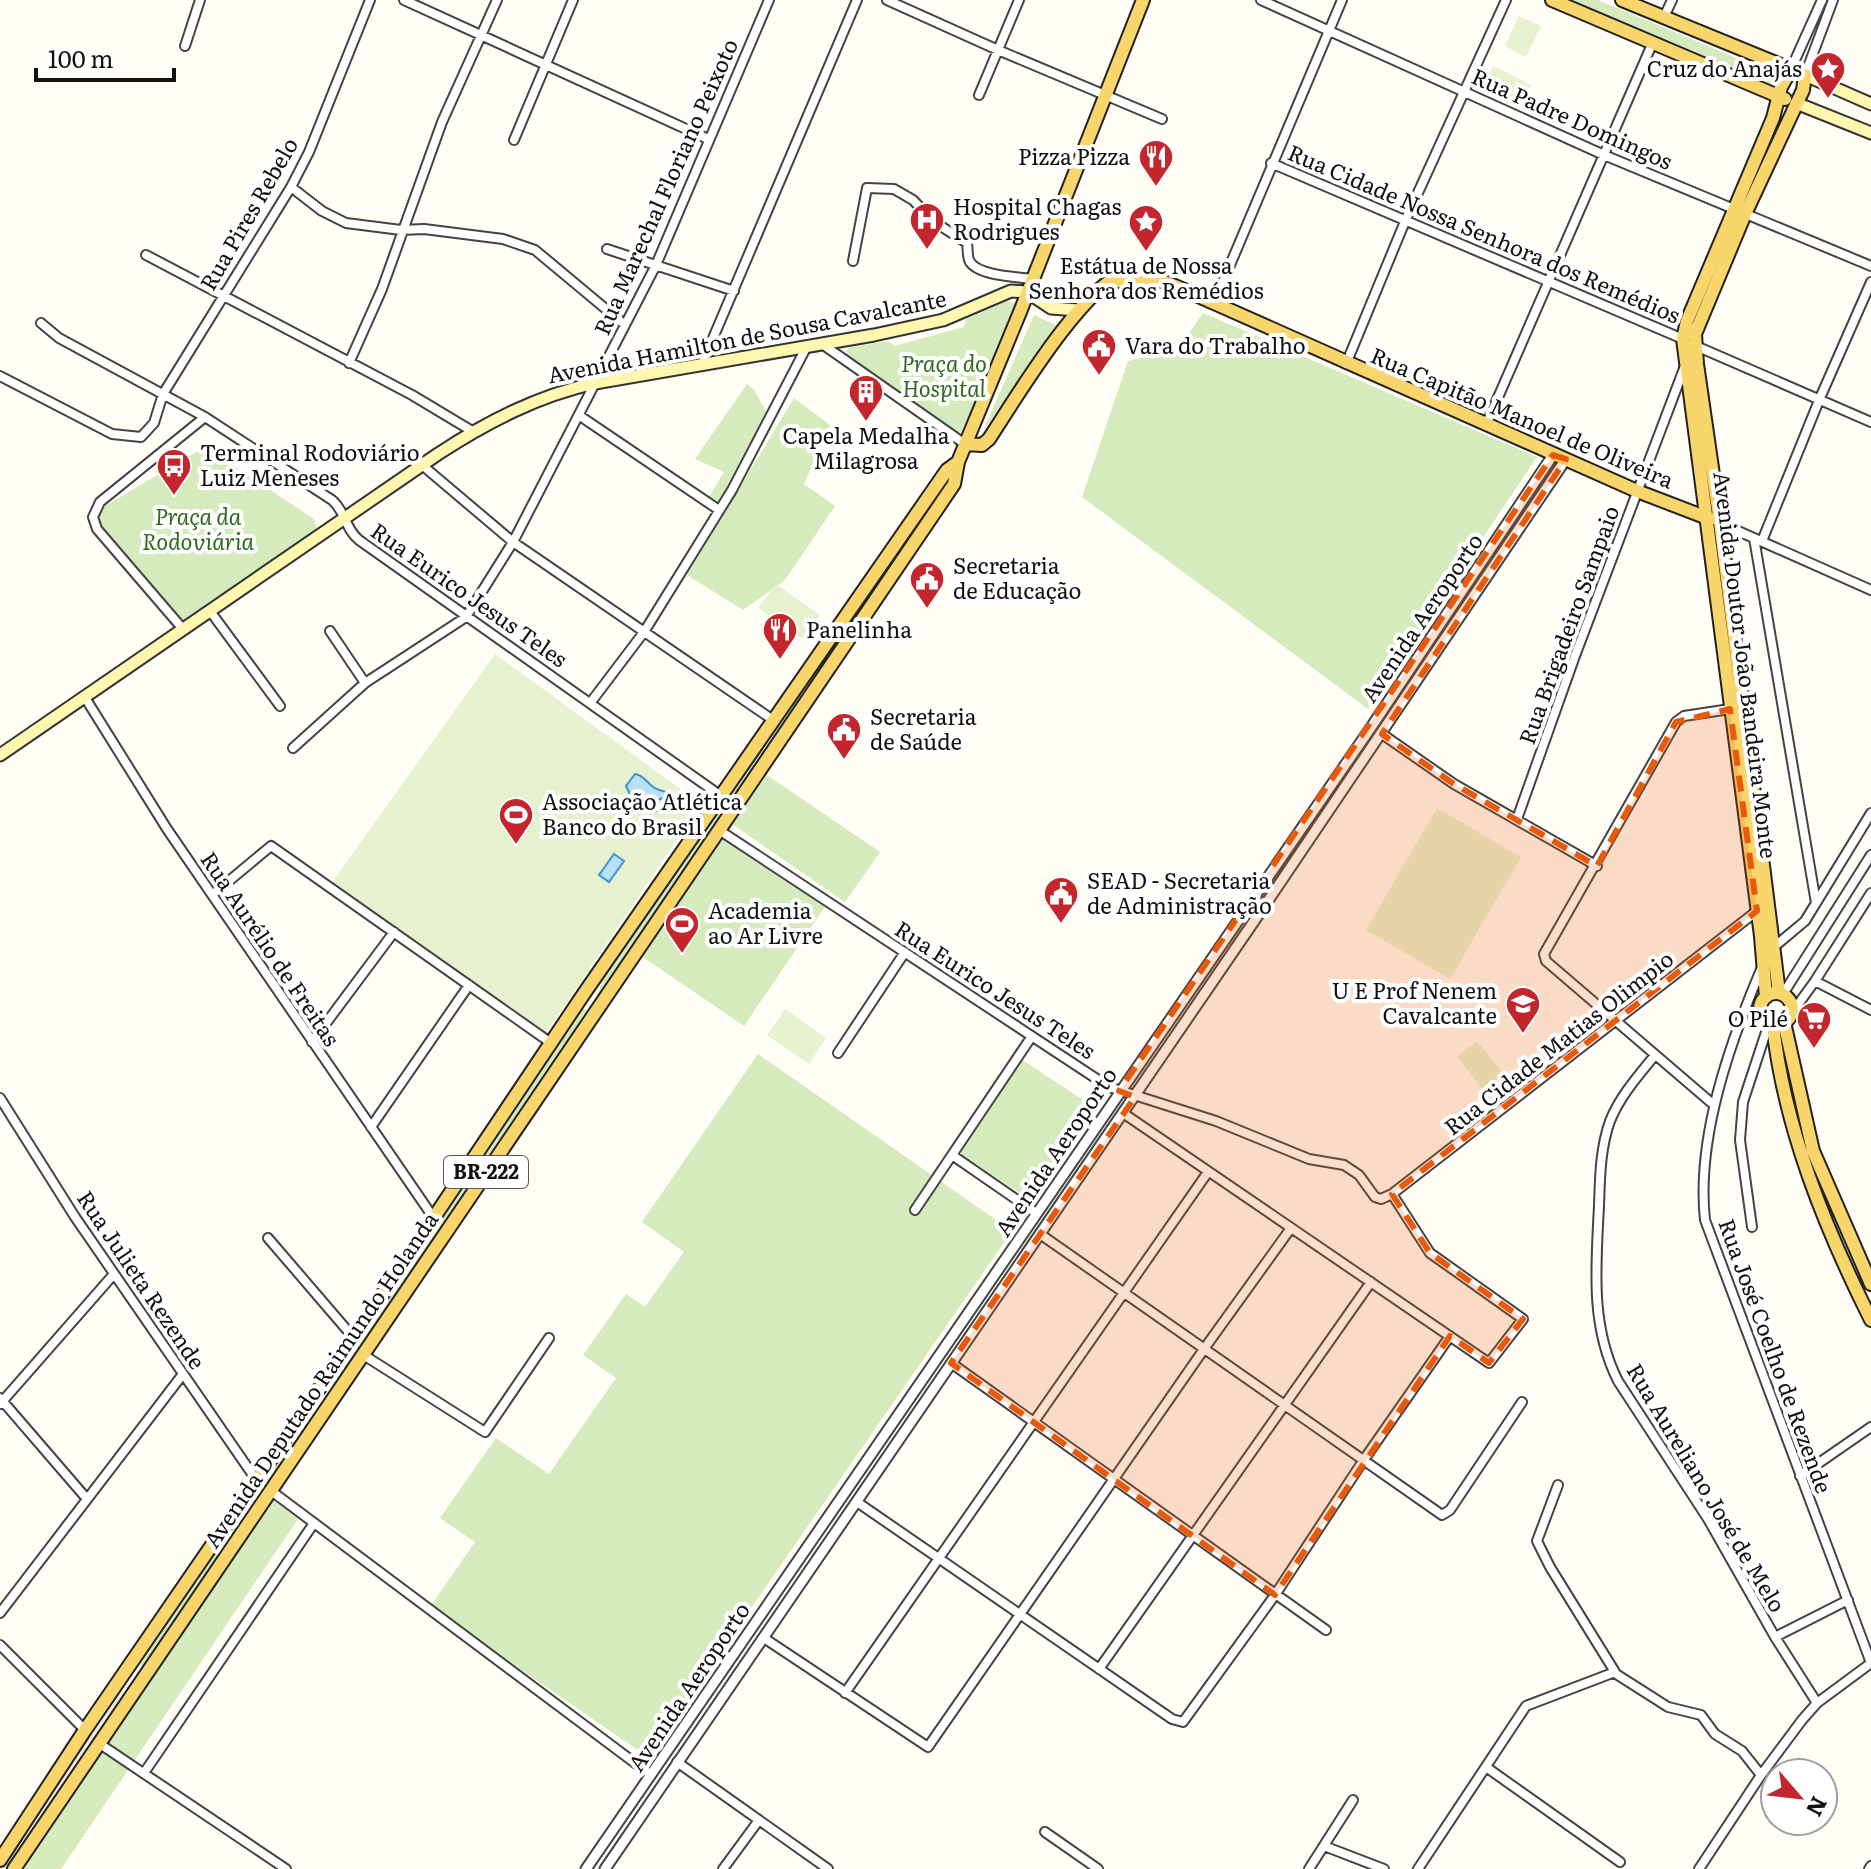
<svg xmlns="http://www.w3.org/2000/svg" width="1871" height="1869" viewBox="0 0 1871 1869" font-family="Literata,serif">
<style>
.green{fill:#d5ebbd}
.pitch{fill:#e6f2cf}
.plaza{fill:#f1ede2}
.water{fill:#b9e0f7;stroke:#3f96cf;stroke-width:2}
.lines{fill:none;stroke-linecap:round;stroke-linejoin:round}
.minor-casing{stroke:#444;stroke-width:12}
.tertiary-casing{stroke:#444;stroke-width:13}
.secondary-casing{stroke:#333;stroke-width:15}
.primary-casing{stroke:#222;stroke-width:16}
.minor{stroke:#fff;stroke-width:8}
.tertiary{stroke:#fff;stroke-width:9}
.secondary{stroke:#fff6b0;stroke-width:11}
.primary{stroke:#f9d66b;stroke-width:12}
.marked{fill:#e8590c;fill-opacity:0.2;stroke:#e8590c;stroke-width:6;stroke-dasharray:16 10;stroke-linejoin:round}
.labels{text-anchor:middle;stroke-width:8;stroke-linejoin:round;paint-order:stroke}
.shield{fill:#fff;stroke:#585858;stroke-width:2}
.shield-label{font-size:20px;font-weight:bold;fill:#111}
.poi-label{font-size:22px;fill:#111;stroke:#fff;text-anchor:start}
.street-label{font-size:22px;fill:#111;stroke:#fff}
.park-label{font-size:22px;font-style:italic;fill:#2f6b1f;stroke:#fff}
</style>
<rect width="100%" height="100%" fill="#fffdf5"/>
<path class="green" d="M1559,0h39l179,75 -5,7v8z
M1008,301l7,3 2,7 -56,121h-8l-107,-76 1,-7 4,-2 37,-6 7,5 69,-19 2,-8z
M1203,313l334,144 -169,252 -286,-212 46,-136 50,-12z
M1034,315l22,10 -73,106z
M747,384l7,6 12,21 -47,90 -10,-4 15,-25 -29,-13z
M794,398l36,27 -26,59 31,22 -50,74 -42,30 -56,-35z
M203,448h4l107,71 3,10 -131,92 -4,-1 -83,-96v-12l6,-6z
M945,478h4l1,4 -213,314h-5l-1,-4z
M767,775l113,77 -35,50 -113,-78z
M717,812l6,4 -123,181 -3,-2 7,-17z
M724,836l102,69 -82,121 -101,-69z
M583,1009l4,1 -6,8v8l-249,365 -3,-2 7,-15z
M758,1054l254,177 -364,526 -218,-150 45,-65 -35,-24 56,-80 53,36 67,-96 -33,-23 43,-61 19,13 39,-55 -42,-30z
M1021,1059l71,47 -62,94 -71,-48z
M309,1414l4,4 -171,256 -3,-2 4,-13z
M273,1500l25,19 -237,350h-38z"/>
<path class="pitch" d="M1519,16l22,10 -15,31 -21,-11z
M1493,66l38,19 -12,25 -38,-19z
M776,584l44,31 -16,25 -46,-32z
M495,654l206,150 -157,232 -215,-149z
M1437,808l84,49 -71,122 -84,-49z
M785,1009l41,29 -17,26 -42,-29z
M1477,1041l27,33 -20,17 -27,-35z"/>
<path class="plaza" d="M120,1691l4,2 -5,13 -110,163h-8z"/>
<path class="water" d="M635,774c13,2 11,14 31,18l-1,5 -7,3v11c-16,3 -26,-11 -32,-25z
M614,854l10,7 -15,21 -10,-7z"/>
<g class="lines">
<defs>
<path id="minor" d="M404,0l304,139
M887,0l111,50 164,69
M1261,0l343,155 267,111
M1664,17l8,-17
M185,46l15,-46
M1791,69l31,-69
M1805,75l28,-75
M979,95l40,-95
M514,140l59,-140
M1271,163l412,176
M291,187l31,24 24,12 55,7 23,-1 79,10 32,11 90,75
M607,249l127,42
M146,255l266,140 60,36
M853,261l14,-73 27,1 19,11 20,21 34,22c1,5 0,15 3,19 9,14 48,15 62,17
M1214,303l128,-303
M41,323l18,15 146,79 127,83c14,12 13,29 27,40l362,256
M822,344l143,100
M1696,346l175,76
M349,363l33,-74 60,-167 55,-122
M702,364l155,-364
M1346,364l60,-145 100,-219
M0,376l112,58 29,3 13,-14 9,-29 128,-207 18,-35 61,-152
M580,416l139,94
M1486,425l167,-383
M422,465l91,77 260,178
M1720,523l151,67
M1754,538l62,365
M1762,541l58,-143 51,-116
M210,611l70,95
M182,628l-85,-99 -4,-12 7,-15 105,-85
M330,631l35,52
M84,696l83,133 266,388
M591,702l53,-70 88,-142 75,-144
M1382,734l72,50 143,82
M293,748l72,-65 101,-66 47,-75 143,-277 113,-265
M1517,819l58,-163 110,-290
M719,830l390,257 107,34 93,38 35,6 15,10 16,22 6,2 11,-5 365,-283
M212,895l59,-49 280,197
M1774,947l31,-26 66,-108
M1762,967c-32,75 -66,171 -57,253l166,443
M1815,981l56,29
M1783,994l88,-139
M1791,1014l24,-33 56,-88
M312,1042l82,-110
M838,1053l67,-101
M1655,1055c-17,21 -35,41 -45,66 -10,28 -10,57 -11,85 -3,60 -9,120 19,175l90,138 67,118 42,66
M0,1098l75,119 182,264
M1714,1105l-168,-144 -2,-7 132,-232 8,-6 46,-7
M1123,1113l366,250 34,-44 -93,-66 -38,-59
M371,1127l98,-142
M952,1155l84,58
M915,1210l117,-174
M1752,1227l-12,-87 3,-38 26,-79
M1040,1234l402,281 8,-5 72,-108
M268,1238l85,99
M362,1354l123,78 64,-94
M951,1363l375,267
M0,1398l87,101
M0,1404l114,-130
M1800,1476l71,-49
M270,1490l381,285
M857,1502l315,217 11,3 92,-127 88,-134 87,-125
M0,1613l183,-239
M1775,1637l73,-37
M764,1638l164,109 276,-398 87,-121
M0,1645l85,85
M1099,1669l272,-387
M1613,1672l55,35 33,8 14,19 27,17 19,24
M845,1693l363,-521
M100,1744l186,125
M677,1762l151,107
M1486,1767l134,95
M144,1773l170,-250
M1045,1832l53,37
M1324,1846l60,23
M723,1869l36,-49
M1309,1869l44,-69
M1418,1869l108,-163 89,-34 -65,-105 -13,-26 21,-56
M1699,1869l62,-94 41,-55 15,-17 54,-40
M1869,1869l2,-3"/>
<path id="tertiary" d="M586,1869l786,-1143 181,-271
M605,1869l654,-955 307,-455"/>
<path id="secondary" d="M1805,75l66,29
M1796,103l75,30
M0,755l438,-301c49,-32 99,-58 157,-71l279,-48 69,-15 68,-29 16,1 24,16 27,2"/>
<path id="primary" d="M1552,0l233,99
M1622,0l183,75 -2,15 -58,124 -50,120 2,30 23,159 59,470
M1110,281l45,1
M965,444l17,1 7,-6c23,-35 97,-159 137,-165 20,-3 67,20 88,29l423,188 73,28
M1760 1009a16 16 0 1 1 32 0a16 16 0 1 1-32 0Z
M1766,997l-5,-61 -78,-597 4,-18 86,-203 8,-31 10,-18
M1784,1022l29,129 58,133
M1773,1025c11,102 52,203 98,295
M0,1860l85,-130 230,-335 270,-403 362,-522 11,-8
M14,1869l940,-1385 4,-22 62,-150 123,-312"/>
</defs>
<use href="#minor" class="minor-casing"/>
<use href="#tertiary" class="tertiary-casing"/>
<use href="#secondary" class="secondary-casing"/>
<use href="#primary" class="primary-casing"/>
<use href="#minor" class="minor"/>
<use href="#tertiary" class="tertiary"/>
<use href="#secondary" class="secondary"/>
<use href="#primary" class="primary"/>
</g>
<path class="marked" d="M1553,455l13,4 -184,275 72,50 143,82 79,-144 54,-13 27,202 -365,283 38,59 93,66 -34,44 -39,-27 -175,259 -324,-232 184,-266 -16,-6z"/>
<defs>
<symbol id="sight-pin" viewBox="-11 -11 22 30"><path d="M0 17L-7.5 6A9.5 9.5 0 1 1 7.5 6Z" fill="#c4262e" stroke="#fff"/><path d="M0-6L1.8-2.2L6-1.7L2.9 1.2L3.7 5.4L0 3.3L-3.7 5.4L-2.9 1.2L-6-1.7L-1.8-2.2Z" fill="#fff"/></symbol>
<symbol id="restaurant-pin" viewBox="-11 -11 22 30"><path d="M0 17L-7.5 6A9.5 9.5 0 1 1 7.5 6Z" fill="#c4262e" stroke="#fff"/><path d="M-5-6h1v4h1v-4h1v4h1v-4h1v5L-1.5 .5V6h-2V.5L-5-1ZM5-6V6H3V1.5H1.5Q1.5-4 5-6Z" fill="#fff"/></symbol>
<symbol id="hospital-pin" viewBox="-11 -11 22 30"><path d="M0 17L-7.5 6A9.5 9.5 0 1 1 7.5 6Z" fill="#c4262e" stroke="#fff"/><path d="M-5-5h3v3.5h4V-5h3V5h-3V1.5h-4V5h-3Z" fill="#fff"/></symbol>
<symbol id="civic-pin" viewBox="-11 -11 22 30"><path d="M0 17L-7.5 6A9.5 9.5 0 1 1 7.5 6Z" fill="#c4262e" stroke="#fff"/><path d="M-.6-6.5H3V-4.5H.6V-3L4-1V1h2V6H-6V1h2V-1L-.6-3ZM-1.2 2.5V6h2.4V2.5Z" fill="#fff"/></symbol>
<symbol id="building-pin" viewBox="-11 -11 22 30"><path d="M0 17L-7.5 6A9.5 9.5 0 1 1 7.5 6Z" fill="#c4262e" stroke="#fff"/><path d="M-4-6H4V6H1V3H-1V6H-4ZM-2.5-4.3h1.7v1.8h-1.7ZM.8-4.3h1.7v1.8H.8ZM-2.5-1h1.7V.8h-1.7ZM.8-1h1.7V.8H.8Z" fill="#fff"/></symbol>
<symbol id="bus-pin" viewBox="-11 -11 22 30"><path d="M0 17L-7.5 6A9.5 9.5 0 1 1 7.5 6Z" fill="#c4262e" stroke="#fff"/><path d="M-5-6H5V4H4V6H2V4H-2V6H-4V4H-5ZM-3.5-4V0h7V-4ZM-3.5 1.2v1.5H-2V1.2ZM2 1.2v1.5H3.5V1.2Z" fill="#fff"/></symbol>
<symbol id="stadium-pin" viewBox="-11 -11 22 30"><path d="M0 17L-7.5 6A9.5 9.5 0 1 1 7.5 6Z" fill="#c4262e" stroke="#fff"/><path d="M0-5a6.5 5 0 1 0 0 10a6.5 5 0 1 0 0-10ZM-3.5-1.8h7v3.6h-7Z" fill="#fff"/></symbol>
<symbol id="school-pin" viewBox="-11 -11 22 30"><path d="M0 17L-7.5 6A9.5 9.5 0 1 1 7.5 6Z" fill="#c4262e" stroke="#fff"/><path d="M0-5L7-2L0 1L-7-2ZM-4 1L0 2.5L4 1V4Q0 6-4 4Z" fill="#fff"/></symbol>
<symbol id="supermarket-pin" viewBox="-11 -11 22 30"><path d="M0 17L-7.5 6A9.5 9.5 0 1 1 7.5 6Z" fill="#c4262e" stroke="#fff"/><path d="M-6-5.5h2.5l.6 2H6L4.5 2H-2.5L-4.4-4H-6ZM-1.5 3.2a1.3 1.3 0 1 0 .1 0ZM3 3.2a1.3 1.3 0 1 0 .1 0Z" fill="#fff"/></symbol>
</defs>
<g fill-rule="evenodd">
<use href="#sight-pin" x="1808" y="49" width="40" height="54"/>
<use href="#restaurant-pin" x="1136" y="137" width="40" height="54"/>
<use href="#hospital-pin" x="907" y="200" width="40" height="54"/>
<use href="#sight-pin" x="1126" y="202" width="40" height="54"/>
<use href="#civic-pin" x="1079" y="326" width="40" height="54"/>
<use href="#building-pin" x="846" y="372" width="40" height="54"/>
<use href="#bus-pin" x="154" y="446" width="40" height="54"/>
<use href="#civic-pin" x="907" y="559" width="40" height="54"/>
<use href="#restaurant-pin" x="760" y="610" width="40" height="54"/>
<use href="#civic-pin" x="824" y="710" width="40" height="54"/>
<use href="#stadium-pin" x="496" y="795" width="40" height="54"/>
<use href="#civic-pin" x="1041" y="874" width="40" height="54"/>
<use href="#stadium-pin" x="662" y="904" width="40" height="54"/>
<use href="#school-pin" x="1503" y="984" width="40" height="54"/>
<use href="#supermarket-pin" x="1794" y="999" width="40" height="54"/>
</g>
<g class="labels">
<rect class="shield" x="444" y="1156" width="84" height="32" rx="6"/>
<g class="shield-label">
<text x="486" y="1179">BR-222</text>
</g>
<g class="poi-label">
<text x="1802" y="77" text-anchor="end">Cruz do Anajás</text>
<text x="1130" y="165" text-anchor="end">Pizza Pizza</text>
<text x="953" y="215">Hospital Chagas<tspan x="953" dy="25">Rodrigues</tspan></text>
<text x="1146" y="274" text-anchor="middle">Estátua de Nossa<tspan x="1146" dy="25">Senhora dos Remédios</tspan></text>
<text x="1125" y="354">Vara do Trabalho</text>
<text x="866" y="444" text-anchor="middle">Capela Medalha<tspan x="866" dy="25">Milagrosa</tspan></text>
<text x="200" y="461">Terminal Rodoviário<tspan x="200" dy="25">Luiz Meneses</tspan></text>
<text x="953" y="574">Secretaria<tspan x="953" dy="25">de Educação</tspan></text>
<text x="806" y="638">Panelinha</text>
<text x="870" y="725">Secretaria<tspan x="870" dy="25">de Saúde</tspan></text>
<text x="542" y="810">Associação Atlética<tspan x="542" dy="25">Banco do Brasil</tspan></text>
<text x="1087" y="889">SEAD - Secretaria<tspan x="1087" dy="25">de Administração</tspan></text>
<text x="708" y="919">Academia<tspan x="708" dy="25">ao Ar Livre</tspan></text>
<text x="1497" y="999" text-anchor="end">U E Prof Nenem<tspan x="1497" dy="25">Cavalcante</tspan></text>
<text x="1788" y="1027" text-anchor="end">O Pilé</text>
</g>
<g class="street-label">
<text transform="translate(1572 119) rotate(24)" y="8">Rua Padre Domingos</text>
<text transform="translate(666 187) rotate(-66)" y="8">Rua Marechal Floriano Peixoto</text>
<text transform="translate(249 214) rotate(-60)" y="8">Rua Pires Rebelo</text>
<text transform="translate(1484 234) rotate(23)" y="8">Rua Cidade Nossa Senhora dos Remédios</text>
<text transform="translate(747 337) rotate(-11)" y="8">Avenida Hamilton de Sousa Cavalcante</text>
<text transform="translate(1522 418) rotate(23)" y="8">Rua Capitão Manoel de Oliveira</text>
<text transform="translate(469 595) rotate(35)" y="8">Rua Eurico Jesus Teles</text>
<text transform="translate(1422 618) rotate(-56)" y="8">Avenida Aeroporto</text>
<text transform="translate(1569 625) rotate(-70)" y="8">Rua Brigadeiro Sampaio</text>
<text transform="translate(1745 665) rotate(83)" y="8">Avenida Doutor João Bandeira Monte</text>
<text transform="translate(270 949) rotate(56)" y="8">Rua Aurélio de Freitas</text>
<text transform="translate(995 990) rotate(33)" y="8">Rua Eurico Jesus Teles</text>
<text transform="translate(1559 1043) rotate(-38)" y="8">Rua Cidade Matias Olimpio</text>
<text transform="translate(1056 1152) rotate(-56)" y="8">Avenida Aeroporto</text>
<text transform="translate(141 1280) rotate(56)" y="8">Rua Julieta Rezende</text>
<text transform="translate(1775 1356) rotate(70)" y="8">Rua José Coelho de Rezende</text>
<text transform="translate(321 1380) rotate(-56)" y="8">Avenida Deputado Raimundo Holanda</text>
<text transform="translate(1706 1488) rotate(59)" y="8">Rua Aureliano José de Melo</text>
<text transform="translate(689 1687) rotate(-56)" y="8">Avenida Aeroporto</text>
</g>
<g class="park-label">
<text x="944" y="372">Praça do<tspan x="944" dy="25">Hospital</tspan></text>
<text x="198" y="525">Praça da<tspan x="198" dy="25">Rodoviária</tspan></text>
</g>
</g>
<g transform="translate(1799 1797) rotate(118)"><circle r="38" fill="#ffffff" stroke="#a0a0a0" stroke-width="2"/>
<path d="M0-6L14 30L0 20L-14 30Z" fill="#c4262e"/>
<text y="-12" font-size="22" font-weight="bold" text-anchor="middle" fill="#111111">N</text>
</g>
<path d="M36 68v12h138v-12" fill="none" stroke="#111111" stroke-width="4"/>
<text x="48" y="68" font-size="24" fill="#111111" stroke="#ffffff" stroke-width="6" paint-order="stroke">100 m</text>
</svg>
